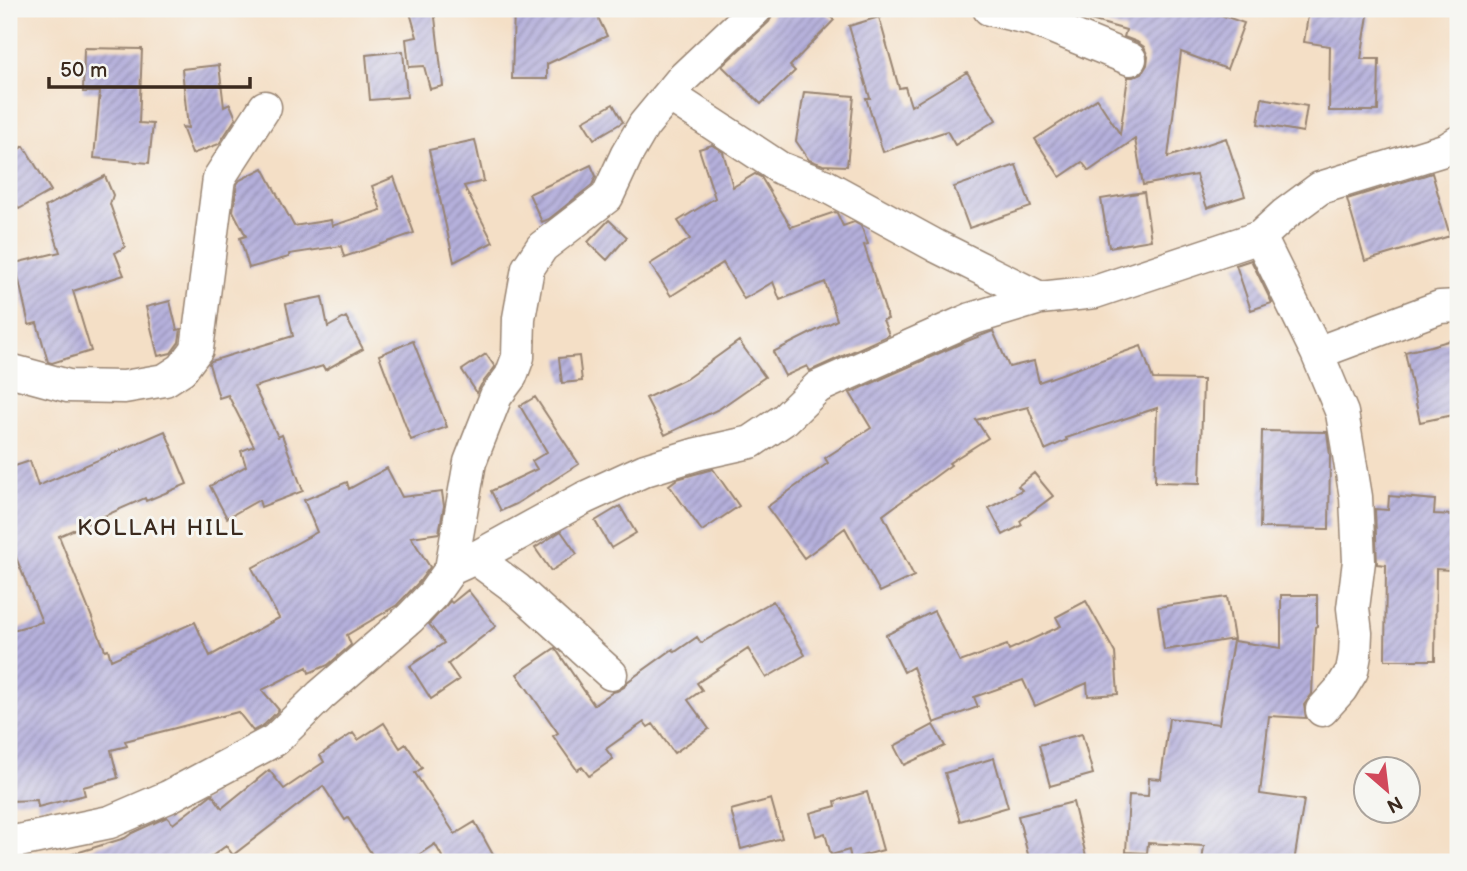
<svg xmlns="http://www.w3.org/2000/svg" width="1467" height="871" viewBox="0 0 1467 871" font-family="'Balsamiq Sans',sans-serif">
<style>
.building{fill:url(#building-hatch)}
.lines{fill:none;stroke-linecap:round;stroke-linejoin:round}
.minor-casing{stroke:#988472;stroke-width:35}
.minor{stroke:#fff;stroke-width:32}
.labels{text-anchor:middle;stroke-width:6;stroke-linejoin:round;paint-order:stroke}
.neighbourhood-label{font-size:23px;letter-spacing:2px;fill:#3b2a1e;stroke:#f6f6f2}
</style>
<defs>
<pattern id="building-hatch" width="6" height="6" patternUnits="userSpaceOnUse" patternTransform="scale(1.75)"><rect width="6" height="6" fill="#b5b0dc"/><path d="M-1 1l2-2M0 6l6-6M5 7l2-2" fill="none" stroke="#948fb2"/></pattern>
</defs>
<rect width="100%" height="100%" fill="#f6f6f2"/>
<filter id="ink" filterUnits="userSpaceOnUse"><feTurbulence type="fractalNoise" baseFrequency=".0143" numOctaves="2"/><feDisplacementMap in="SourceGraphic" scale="14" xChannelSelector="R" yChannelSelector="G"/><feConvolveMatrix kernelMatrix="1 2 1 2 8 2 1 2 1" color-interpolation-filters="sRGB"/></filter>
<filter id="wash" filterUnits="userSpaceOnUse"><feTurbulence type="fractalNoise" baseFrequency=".00686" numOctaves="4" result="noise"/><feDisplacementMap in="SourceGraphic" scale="28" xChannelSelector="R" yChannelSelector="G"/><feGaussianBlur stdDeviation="1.57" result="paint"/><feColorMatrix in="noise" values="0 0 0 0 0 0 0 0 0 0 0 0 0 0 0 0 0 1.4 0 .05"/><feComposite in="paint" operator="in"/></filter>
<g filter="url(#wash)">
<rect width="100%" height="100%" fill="#f4dfc6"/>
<g id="blocks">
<path class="building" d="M409,9h25l9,77 -13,3 -6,-23 -15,1 -3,-28 11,-2z
M514,9h80l13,27 -60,28v15h-35z
M776,9h46l12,11 -44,46 5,5 -34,33 -39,-38 47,-44z
M1074,9h130l40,14 -17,46 -46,-17 -13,105 58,-19 19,58 -38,12 -11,-33 -53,10 -8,-46 -46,32 -7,-9 -22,15 -25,-38 62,-40 23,35 8,-57h5l9,-4 5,-8 1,-8 -4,-10 -7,-5 -13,-5 2,-7 -53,-15z
M1309,9h60l-8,50h18l-1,52h-49l1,-65 -26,-4z
M879,17l20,71 6,-1 6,19 56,-34 29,48 -41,25 -8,-14 -64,21 -17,-54h4l-21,-72z
M84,48l58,1 -3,74 14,1 -4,39 -55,-5 6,-66h-17z
M403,51l4,46 -37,3 -4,-45z
M219,65l5,42 6,-3 6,14 -17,26 -27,10 -10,-27 6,1 -6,-59z
M804,92l50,4 -7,70 -24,-1 -14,-5 -13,-19z
M1262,98l45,8 -4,26 -45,-8z
M613,104l10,18 -29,17 -11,-18z
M475,140l9,41 -20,5 29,56 -39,20 -25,-112z
M712,145l11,7 10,35 22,-13 6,3 30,50 44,-15 2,1 6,13 11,-4 7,4 7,18 -4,1 24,74 -5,1 6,15 -79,36 -3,-5 -22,10 -12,-24 64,-32 -12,-38 -45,18 -7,-18 -29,17 -21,-36 -52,33 -21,-32 40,-25 -12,-18 37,-23 -16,-49z
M24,146l27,45 -32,18 -10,-17v-37z
M591,165l5,11 -4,9 -43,34 -7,3 -13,-28z
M1016,165l15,42 -62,21 -15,-41z
M263,168l31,58 37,-6 1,6 49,-16 -9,-24 22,-9 20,56 -70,24 -3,-11 -52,8v3l-40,11 -9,-30 6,-2 -13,-25 4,-27 3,-4z
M1432,173l18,63 -85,25 -18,-62z
M105,176l8,19 -3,9 15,43 -10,6 9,22 -51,16 18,60 -39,12 -4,-1 -11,-39 -8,2 -14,-62 45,-11 -15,-45z
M1144,192l7,48 -42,7 -8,-48z
M609,220l18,17 -20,23 -19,-18z
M1251,260l21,43 -21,7 -15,-45z
M322,297l6,30 18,-10 17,32 -38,21 -2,-4 -69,21 24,50 4,-2 21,56 -42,16 -2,-7 -32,18 -17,-32 36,-20 -5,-15 13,-5 -26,-51 -9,3 -10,-34 2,-3 82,-25 -7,-32z
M170,301l7,29 4,-1 -2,13 -8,11 -13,3 -12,-49z
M993,331l16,36 25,-6 5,21 102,-36 12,33 50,1 -3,103 -45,-1 2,-74 -91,30 1,2 -22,10 -17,-43 -52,13 12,18 -39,25 2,2 -68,50 31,61 -34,16 -35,-64 -41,30 -37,-51 61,-44 -3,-5 46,-30 -21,-35 112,-50z
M1458,338v76l-38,8 -15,-70 26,-6z
M413,341l34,86 -36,13 -32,-85z
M739,341l26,36 -46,32 -54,26 -19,-37 40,-19z
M486,354l9,13 -14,18 -4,8 -15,-23z
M579,356l3,25 -20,2 -3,-25z
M535,397l44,67 -63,40 -15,7 -10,-20 46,-22 -5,-8 15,-9 -27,-46z
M165,431l22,53 -41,17 -1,-3 -86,38 46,114 3,-1 3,11 84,-38 15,34 69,-38 -27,-50 65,-36 -13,-32 43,-18 2,7 38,-21 15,29 40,-5 2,14 -5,27 -28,4 19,30 -11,15 -22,23 -50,30 4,10 -23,20 -19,8 -2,-6 -45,23 17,20 -15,15 -11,6 -15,-19 -113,29 2,5 -16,4 7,28 -35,9 2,8 -47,12 -1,-7 -28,1v-170l33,-9 -27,-67 -6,3v-90l21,-7 8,25z
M1262,431l65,1 3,24 -1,73 -69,-1z
M713,469l26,37 -37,25 -33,-46 8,-6z
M1034,473l19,23 -33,25 2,4 -19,10 -14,-27 33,-18 -4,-4z
M1389,496l46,4 -1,14 20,1 -5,55 -13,-1 -1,91h-50l1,-95 -9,-1 -2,-55 13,1z
M620,506l16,27 -25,15 -16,-27z
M561,531l16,23 -26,17 -16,-23z
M468,590l28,36 -48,38 11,16 -28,19 -21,-33 34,-23 -15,-19 21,-23 2,2z
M1281,595h36v31l-2,1 -3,67 -8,11 2,13 -37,-2 -9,78 44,6 -10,62h-92l2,-16 -56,-3 -1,10 -21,-1 3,-57 19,1 1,-18 12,1 8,-61 50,6 14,-83 48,7z
M1227,597l7,42 -70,11 -6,-43z
M773,601l32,54 -39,23 -18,-29 -51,34 5,7 -14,10 21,29 -35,24 -21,-29 -5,3 -4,-5 -38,27 7,10 -24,17 -7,-9 -5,3 -24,-34 5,-3 -41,-59 38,-26 39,57 19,-13 4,-1 7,-4 3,-5 46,-33 2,3 22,-15 4,6z
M1086,601l29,52 3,41 -30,2 -1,-13 -52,23 -12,-26 -49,17 4,10 -44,16 -21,-56 -9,5 -18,-37 48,-24 26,51 47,-17 2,5 52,-24 -5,-9z
M384,723l16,25 6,-4 16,24 -7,5 40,61 20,-12 22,40h-52l-10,-18 -27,18h-31l-29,-44 -3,2 -22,-34 -90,69 -7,-9 -22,16h-141v-5l62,-19 7,-5 35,-16 6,7 39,-30 10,14 47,-38 15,19 40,-27 -4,-7 33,-22 5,7z
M933,725l12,21 -41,19 -10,-19z
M1082,734l11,40 -43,12 -11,-41z
M994,758l14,49 -48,14 -15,-48z
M867,792l16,58 -32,9 -2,-9 -18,5 -6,-22 -9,3 -6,-23 26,-7 -1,-5z
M771,799l11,39 -41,11 -10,-39z
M1073,802l13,54 -24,6h-32l-12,-46z"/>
</g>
</g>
<g filter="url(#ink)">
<use href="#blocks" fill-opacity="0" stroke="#988472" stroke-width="2"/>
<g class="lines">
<defs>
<path id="minor" d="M989,9l46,11 95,39
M669,95l111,73 46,18 110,60 104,52
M1260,237l57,116 25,60 14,84 3,64 -6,47 3,25 -1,22 -3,16 -11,18 -19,21
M1317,353l123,-46 18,-1
M9,370l59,16 56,1 41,-7 17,-11 15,-20 22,-171 46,-71
M475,558l42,31 94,85
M451,569l19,-107 26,-66 15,-20 7,-19 1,-39 9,-50 14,-21 65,-50 20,-43 17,-29 38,-46 74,-70
M9,843l101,-21 58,-25 107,-57 46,-45 89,-77 23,-24 18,-25 24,-11 109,-60 61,-28 52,-16 54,-12 34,-23 33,-32 153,-68 69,-21 55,-6 165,-55 25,-23 35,-26 127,-39 11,-7"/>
</defs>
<use href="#minor" class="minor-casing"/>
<use href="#minor" class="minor"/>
</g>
</g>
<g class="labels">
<g class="neighbourhood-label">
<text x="161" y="535">KOLLAH HILL</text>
</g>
</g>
<rect width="1467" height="871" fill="none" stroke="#f6f6f2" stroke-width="35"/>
<g transform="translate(1387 790) rotate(152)"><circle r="33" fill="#f6f6f2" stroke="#aba49d" stroke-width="2"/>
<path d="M0-5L12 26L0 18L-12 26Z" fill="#d1495b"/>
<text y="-10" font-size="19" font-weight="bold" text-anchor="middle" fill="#3b2a1e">N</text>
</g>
<path d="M49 77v10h201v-10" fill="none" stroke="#3b2a1e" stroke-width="3.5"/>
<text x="60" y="77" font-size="21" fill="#3b2a1e" stroke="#f6f6f2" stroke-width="5" paint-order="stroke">50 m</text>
</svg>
